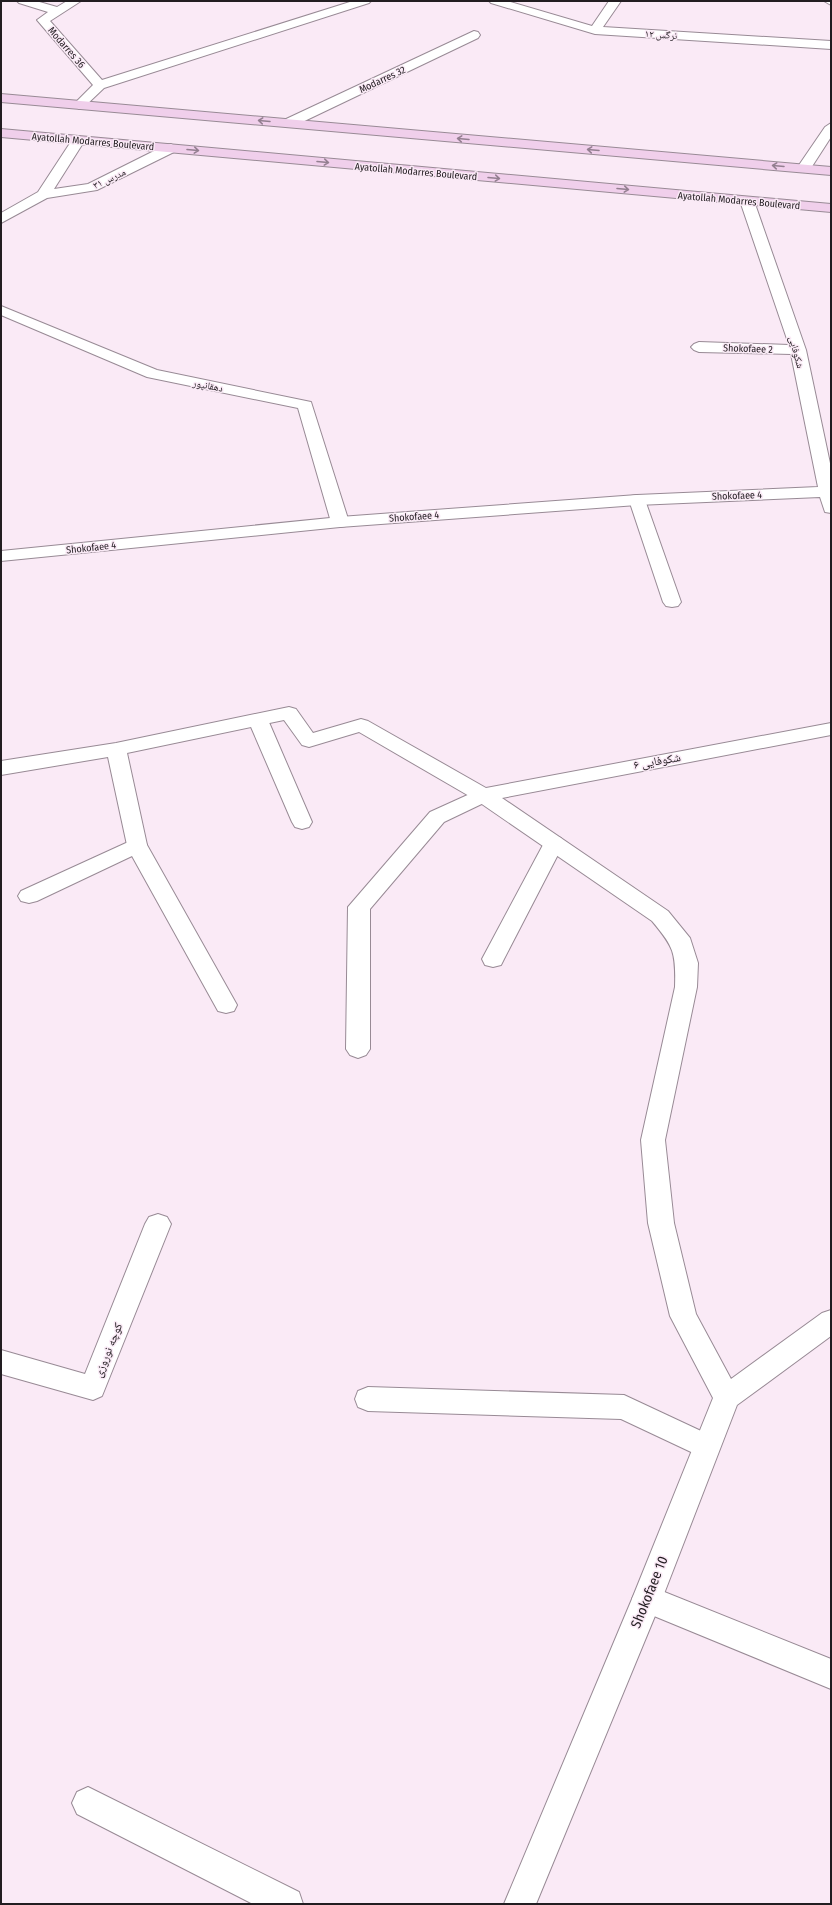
<svg xmlns="http://www.w3.org/2000/svg" width="832" height="1905" viewBox="0 0 832 1905" font-family="'Fira Sans Condensed','Noto Naskh Arabic',sans-serif">
<style>
.lines{fill:none;stroke-linecap:round;stroke-linejoin:round}
.service-casing{stroke:#988a95;stroke-width:2}
.minor-casing{stroke:#988a95;stroke-width:2}
.secondary-casing{stroke:#988a95;stroke-width:2}
.service{fill:#fff;fill-rule:evenodd}
.minor{fill:#fff;fill-rule:evenodd}
.secondary{fill:#f0cfeb;fill-rule:evenodd}
.oneway{stroke:#937f90}
.labels{text-anchor:middle;stroke-width:3;stroke-linejoin:round;paint-order:stroke}
.far-street-label{font-size:10px;fill:#221d21;stroke:#faeaf6}
.street-label{font-size:12px;fill:#221d21;stroke:#faeaf6}
.near-street-label{font-size:14px;fill:#221d21;stroke:#faeaf6}
</style>
<rect width="100%" height="100%" fill="#faeaf6"/>
<g class="lines">
<defs>
<path id="service" d="M474,31l4,1 2,3 -2,3 -184,88 -5,1 -6,-4 1,-3z
M1,306l156,64 154,32 38,120 -3,4 -6,1 -6,-1 -3,-4 -33,-114 -151,-31 -146,-62z
M637,495l6,1 2,4 36,102 -3,4 -6,1 -6,-1 -3,-4 -34,-102 2,-4z
M258,714l7,2 3,4 44,102 -3,5 -7,2 -7,-2 -3,-5 -44,-102 3,-4z
M483,788l7,2 3,5 -3,5 -46,22 -74,87v140l-4,6 -8,3 -8,-3 -4,-6 2,-142 82,-95z
M554,836l7,2 3,5 -60,116 -3,6 -8,2 -8,-2 -3,-6 62,-116 3,-5z
M137,838l7,2 3,5 90,160 -3,6 -8,2 -8,-2 -86,-155 -95,45 -8,2 -8,-2 -3,-5 3,-5z
M158,1214l9,3 4,7 -69,172 -9,4 -92,-26v-24l84,24 60,-150 4,-7z
M368,1387l256,8 92,43 4,9 -4,9 -10,3 -85,-40 -253,-8 -10,-4 -3,-8 3,-8z
M647,1585l184,74v30l-194,-80 -5,-10 5,-10z
M88,1787l211,105 4,12h-50l-176,-90 -5,-11 5,-11z"/>
<path id="minor" d="M17,1h19l21,6 10,-6h14l-31,20 52,59 251,-79h18l-2,2 -265,85 -21,20 -4,1 -6,-4 20,-20 -56,-65 11,-8 -29,-9z
M489,1h18l85,25 17,-25h12l-18,26 228,14v8l-236,-15 -104,-31z
M824,1h7v4z
M831,123v14l-20,31 -2,3h-10l-2,-3 28,-41z
M79,136l6,4 -31,49 34,-5 78,-39 5,-1 7,4 -2,3 -79,39 -50,8 -46,25v-10l37,-21 36,-55z
M747,197l5,1 2,3 52,149 25,118v45l-6,-1 -5,-15 -183,8 -297,22 -339,34v-10l339,-34 297,-22 181,-8 -27,-133 -92,-2 -5,-2 -3,-3 3,-3 5,-2 90,3 -49,-144 2,-3z
M289,707l7,2 17,24 48,-14 7,2 118,67 345,-65v12l-329,63 166,113 22,27 8,25 -1,24 -32,153 9,83 22,91 35,65 91,-66 9,-3v26l-94,69 -75,194 -126,305h-32l128,-305 81,-201 -43,-82 -22,-93 -7,-83 34,-153c1,-34 -1,-40 -23,-66l-176,-121 -117,-68 -50,15 -7,-2 -18,-25 -157,33 20,92 -3,5 -7,2 -7,-2 -3,-5 -19,-88 -107,18v-14l115,-18z"/>
<path id="secondary" d="M1,94l830,73v8l-830,-73z
M1,129l830,75v8l-830,-75z"/>
</defs>
<use href="#service" class="service-casing"/>
<use href="#minor" class="minor-casing"/>
<use href="#secondary" class="secondary-casing"/>
<use href="#service" class="service"/>
<use href="#minor" class="minor"/>
<use href="#secondary" class="secondary"/>
</g>
<defs><path id="oneway-shaft" d="M-6 0H5M1.5-3L5.5 0L1.5 3" fill="none" stroke-width="1.6" stroke-linecap="round" stroke-linejoin="round"/></defs>
<g class="oneway">
<use href="#oneway-shaft" transform="translate(264 121) rotate(-175)"/>
<use href="#oneway-shaft" transform="translate(463 139) rotate(-175)"/>
<use href="#oneway-shaft" transform="translate(193 150) rotate(5)"/>
<use href="#oneway-shaft" transform="translate(593 150) rotate(-175)"/>
<use href="#oneway-shaft" transform="translate(323 162) rotate(5)"/>
<use href="#oneway-shaft" transform="translate(778 166) rotate(-175)"/>
<use href="#oneway-shaft" transform="translate(494 178) rotate(5)"/>
<use href="#oneway-shaft" transform="translate(623 189) rotate(5)"/>
</g>
<g class="labels">
<g class="far-street-label">
<text transform="translate(661 34) rotate(4)" y="4">نرگس ۱۲</text>
<text transform="translate(67 47) rotate(49)" y="4">Modarres 36</text>
<text transform="translate(382 79) rotate(-25)" y="4">Modarres 32</text>
<text transform="translate(93 141) rotate(5)" y="4">Ayatollah Modarres Boulevard</text>
<text transform="translate(416 171) rotate(5)" y="4">Ayatollah Modarres Boulevard</text>
<text transform="translate(109 178) rotate(-25)" y="4">مدرس ۳۱</text>
<text transform="translate(739 200) rotate(5)" y="4">Ayatollah Modarres Boulevard</text>
<text transform="translate(748 348) rotate(2)" y="4">Shokofaee 2</text>
<text transform="translate(797 352) rotate(75)" y="4">شکوفایی</text>
<text transform="translate(208 385) rotate(11)" y="4">دهقانپور</text>
<text transform="translate(737 495) rotate(-2)" y="4">Shokofaee 4</text>
<text transform="translate(414 516) rotate(-4)" y="4">Shokofaee 4</text>
<text transform="translate(91 547) rotate(-6)" y="4">Shokofaee 4</text>
</g>
<g class="street-label">
<text transform="translate(657 761) rotate(-10)" y="4">شکوفایی ۶</text>
<text transform="translate(108 1350) rotate(-68)" y="4">کوچه نوروزی</text>
</g>
<g class="near-street-label">
<text transform="translate(649 1592) rotate(-68)" y="5">Shokofaee 10</text>
</g>
</g>
<rect width="832" height="1905" fill="none" stroke="#221d21" stroke-width="4"/>
</svg>
